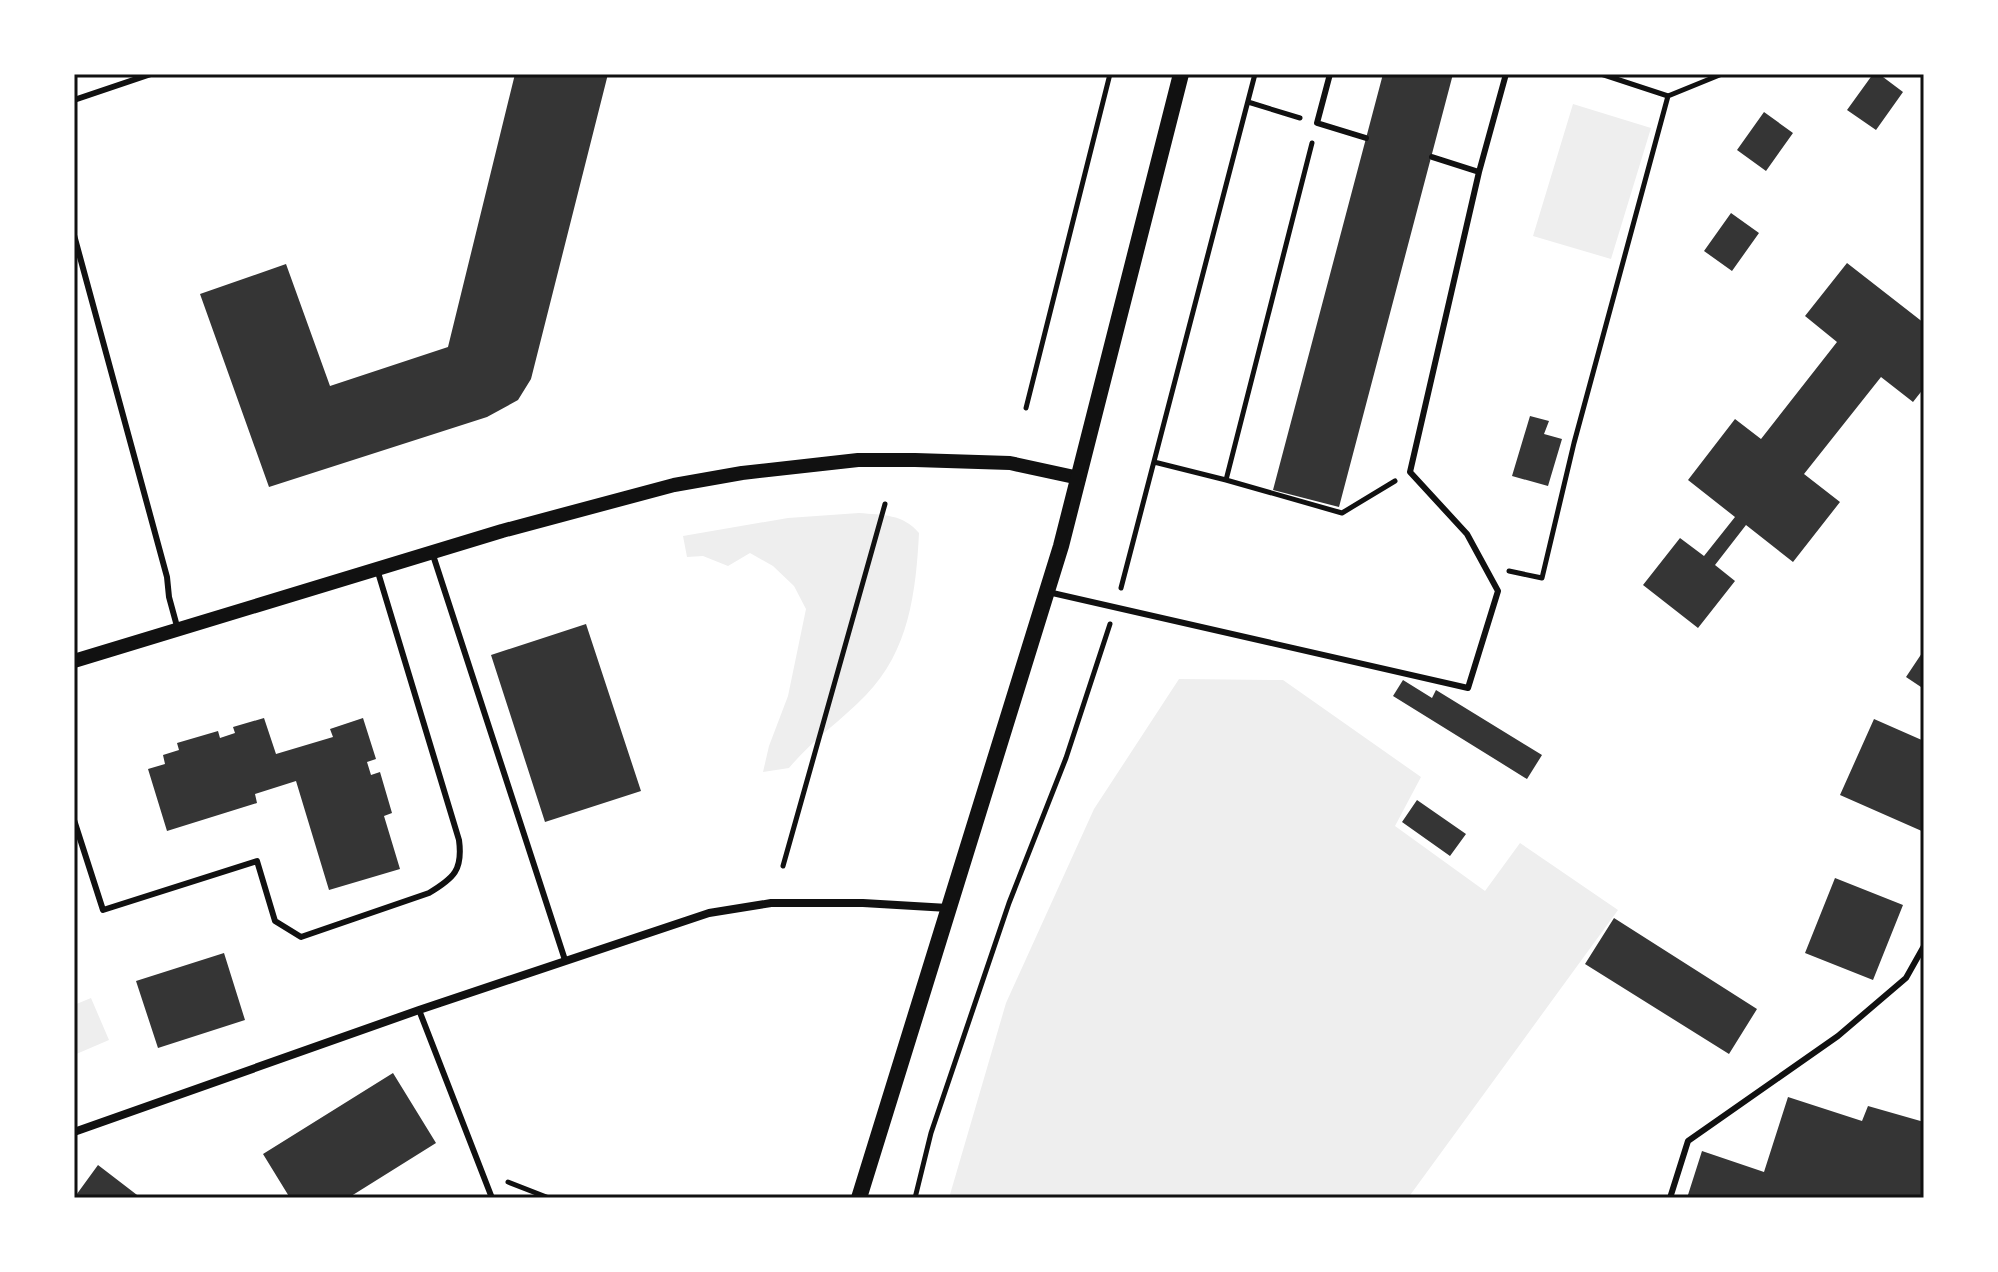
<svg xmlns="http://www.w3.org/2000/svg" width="1998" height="1272" viewBox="0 0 1998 1272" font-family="'PT Sans',sans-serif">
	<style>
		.green { fill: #eee }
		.building { fill: #353535 }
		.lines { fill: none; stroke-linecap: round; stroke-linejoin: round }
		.path { stroke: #111; stroke-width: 5 }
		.service { stroke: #111; stroke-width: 6 }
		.minor { stroke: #111; stroke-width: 8 }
		.tertiary { stroke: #111; stroke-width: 14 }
		.secondary { stroke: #111; stroke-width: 16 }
		.neatline { fill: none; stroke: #111; stroke-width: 3 }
	</style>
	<rect width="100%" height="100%" fill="#fff"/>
	<path class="green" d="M1573,104L1651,128L1611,259L1533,236Z
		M859,513C883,515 903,514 919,533C916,592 909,651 866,695C841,721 812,740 789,768L763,772L769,746L788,696L806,609L794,586L773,566L750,553L728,566L703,556L687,557L683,536L788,518Z
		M1179,679L1283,680L1421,777L1395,826L1485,891L1520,843L1618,910L1408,1198H949L1006,1003L1094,809Z
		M91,998L109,1040L74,1055V1005Z"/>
	<path class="building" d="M515,74H608L531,379L518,400L487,417L269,487L200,294L286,264L330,386L448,347Z
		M1383,74H1453L1339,507L1273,490Z
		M1873,74H1879L1903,92L1876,130L1847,110Z
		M1764,112L1793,133L1766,171L1737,150Z
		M1731,213L1759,233L1732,271L1704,251Z
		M1847,263L1924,323V388L1913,402L1881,377L1804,474L1840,502L1793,562L1746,525L1715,565L1735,581L1698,628L1643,585L1680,538L1704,556L1735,517L1688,480L1735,419L1761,439L1837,342L1805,316Z
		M1530,416L1549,421L1544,434L1562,439L1548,486L1512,476Z
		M586,624L641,791L545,822L491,655Z
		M1924,650V689L1906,677Z
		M1403,680L1432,698L1436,690L1542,755L1527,779L1393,696Z
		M264,718L276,754L333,737L330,729L363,718L376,759L367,762L371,775L380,772L392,813L384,816L400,869L329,890L296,781L255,794L257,803L167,831L148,769L165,764L163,755L179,750L177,743L218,731L220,738L235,733L233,727Z
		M1874,719L1924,741V832L1840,795Z
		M1417,800L1466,834L1450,856L1402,822Z
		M1835,878L1903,905L1873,980L1805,953Z
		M1614,918L1757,1009L1729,1054L1585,964Z
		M224,953L245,1020L158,1048L136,981Z
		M393,1073L436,1143L348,1198H290L263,1154Z
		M1788,1097L1862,1121L1868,1106L1924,1122V1198H1687L1702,1151L1764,1172Z
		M98,1165L141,1198H74Z"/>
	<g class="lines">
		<path class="path" d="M1601,74L1668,96
			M1248,102L1300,118
			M1026,408L1110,74
			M1154,462L1226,480L1312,143
			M1226,480L1342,513L1395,481
			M1509,571L1542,578L1574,443L1668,96L1722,74
			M1121,588L1255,74
			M783,866L885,504
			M508,1182L549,1198
			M915,1198L931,1133L1009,903L1066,758L1110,624"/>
		<path class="service" d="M1330,74L1317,123L1366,138
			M74,100L151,74
			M1432,157L1479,172
			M74,235L167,577L169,597L178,630
			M432,552L565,960
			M1048,592L1468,688L1498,591L1467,534L1410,472L1479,172L1506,74
			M74,820L103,910L257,861L275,921L301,937L429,893C454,878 463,870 459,840L377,569
			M419,1010L492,1198
			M1670,1198L1688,1141L1838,1036L1906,978L1924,946"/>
		<path class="minor" d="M74,1132L419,1010L709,913L771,903H863L948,908"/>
		<path class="tertiary" d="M74,661L502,531L674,485L742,473L858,460H915L1010,463L1079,478"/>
		<path class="secondary" d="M859,1198L1061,546L1181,74"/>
	</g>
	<rect width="1998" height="1272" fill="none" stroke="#ffffff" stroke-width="152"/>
	<rect x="76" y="76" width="1846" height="1120" class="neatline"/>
</svg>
